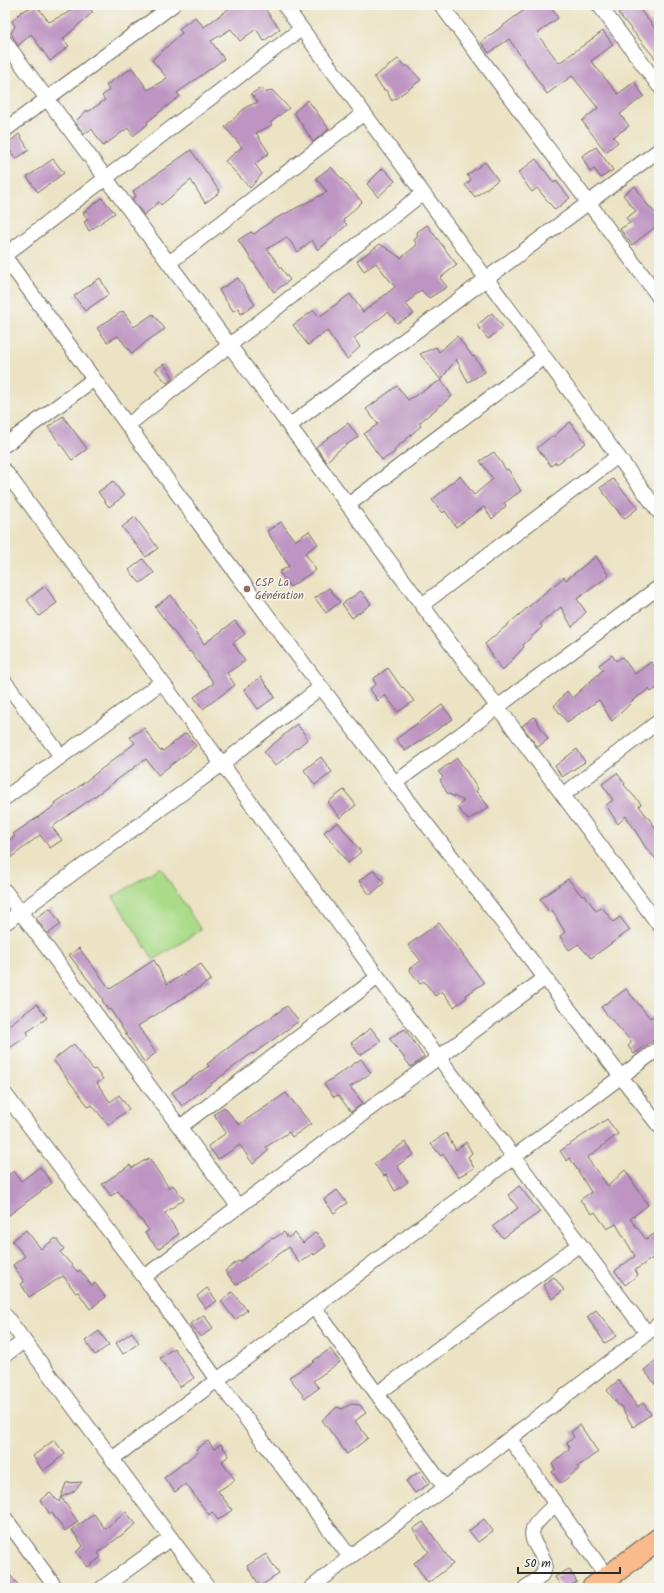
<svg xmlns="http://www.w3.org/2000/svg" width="664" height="1593" viewBox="0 0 664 1593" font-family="Kalam,sans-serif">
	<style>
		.grass { fill: #abdb89; stroke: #6b835a }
		.building { fill: #bd94c2 }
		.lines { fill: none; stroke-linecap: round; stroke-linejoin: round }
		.street-casing { stroke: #6f6b61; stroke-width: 16 }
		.primary-casing { stroke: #6f6b61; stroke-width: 24 }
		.street { stroke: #fff; stroke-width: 14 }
		.primary { stroke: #fabb8c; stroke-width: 22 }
		.education-dot { fill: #8d6e63; stroke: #f6f6f2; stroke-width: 1.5 }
		.labels { text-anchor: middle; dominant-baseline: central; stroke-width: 3; stroke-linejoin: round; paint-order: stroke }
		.education-label { font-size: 11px; fill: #785e54; stroke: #f6f6f2; text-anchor: start }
	</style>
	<rect width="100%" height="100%" fill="#f6f6f2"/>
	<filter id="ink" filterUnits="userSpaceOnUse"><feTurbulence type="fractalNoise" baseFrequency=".025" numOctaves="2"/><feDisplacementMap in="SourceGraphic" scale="8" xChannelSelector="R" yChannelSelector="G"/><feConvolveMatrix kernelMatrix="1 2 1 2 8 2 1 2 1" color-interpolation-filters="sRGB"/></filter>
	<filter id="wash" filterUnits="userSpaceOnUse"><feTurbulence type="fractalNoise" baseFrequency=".012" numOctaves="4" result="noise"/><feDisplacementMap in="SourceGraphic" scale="16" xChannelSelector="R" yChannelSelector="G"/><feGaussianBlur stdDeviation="0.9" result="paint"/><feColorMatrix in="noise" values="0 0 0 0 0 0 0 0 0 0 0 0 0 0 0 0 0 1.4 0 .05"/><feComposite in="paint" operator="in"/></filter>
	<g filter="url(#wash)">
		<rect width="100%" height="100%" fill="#ece3c4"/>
		<path class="grass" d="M160,867L201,930L154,960L113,897Z"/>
		<g id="blocks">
			<path class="building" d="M36,5L49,22L67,13L77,5H84L93,12L63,39L69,46L50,61L31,34L18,46L11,33L15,26L12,21L21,12Z
				M234,5H262L280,29L264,41L256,29L240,41L231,29L211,41L224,59L177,93L180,96L147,122L148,124L133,136L128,128L103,146L92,129L84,134L75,122L87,110L88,112L105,100L102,96L109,90L106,85L132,68L148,90L167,78L152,60L182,33L179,29L195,17L204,27Z
				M531,5H549L558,18L537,34L559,63L603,31L613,45L591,61L618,94L634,82L644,96L620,114L629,126L613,137L618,142L606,152L582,121L598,108L572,76L547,94L509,39L489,53L481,42Z
				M628,5H636L659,33V63L618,13Z
				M398,59L405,67L407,65L421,80L392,101L386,90H384L374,77Z
				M261,88L265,93L272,90L289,108L270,123L272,125L256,133L269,153L255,164L262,174L250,188L225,161L242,147L225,127L246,107L258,102L251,94Z
				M308,100L329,129L313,142L294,112Z
				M19,134L29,150L16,159L6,145Z
				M596,147L613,170L601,178L594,169L590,172L582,156Z
				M191,150L220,192L205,203L191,180L161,205L159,202L144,215L132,199L136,196L133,191Z
				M53,159L64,173L38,192L27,177Z
				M536,159L554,183L556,181L570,198L555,210L537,188L532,192L518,173Z
				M485,162L498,180L475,197L465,185L471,180L467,175Z
				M331,167L362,202L343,220L347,225L318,250L312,240L298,252L287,237L267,249L290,280L274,292L238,240L251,232L254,234L273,220L327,192L316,178Z
				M383,168L395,181L378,197L367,184Z
				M635,186L646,203L659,217V224L632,245L620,229L630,223L626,218L636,211L623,195Z
				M102,198L115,213L89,231L84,222L88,219L83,213Z
				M427,225L457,265L440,278L447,287L429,298L421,290L406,304L414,314L397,323L388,312L354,338L360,347L347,359L327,331L308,345L293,325L314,310L319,317L350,294L363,312L395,287L376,263L364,271L357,261L380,244L401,258L417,245L414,240L418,236L417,232Z
				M100,278L109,294L85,311L74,296Z
				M238,278L255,305L241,314L239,308L233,311L219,290Z
				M123,311L134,327L153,314L165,329L147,341L132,354L118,336L107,342L97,328Z
				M492,313L503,327L488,339L477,325Z
				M457,336L473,357L474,356L485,372L468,382L456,359L441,380L420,354L436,347L439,352Z
				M164,364L174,378L167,383L155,370Z
				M441,380L452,396L419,423L421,426L394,450L395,452L382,460L364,434L378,424L366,409L397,386L408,400Z
				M63,416L87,449L72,460L48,427Z
				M570,422L586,443L557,464L556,462L551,466L537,448L552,436L553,437Z
				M348,423L358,437L339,450L326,462L316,447Z
				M494,452L506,470L508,469L521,491L504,503L506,506L492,519L484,507L456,527L445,511L443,513L432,500L447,487V486L460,476L474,495L493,479L480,461Z
				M613,479L638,508L624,519L600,488Z
				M113,481L124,496L109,507L98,492Z
				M135,517L158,548L146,557L122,527Z
				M281,522L295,541L309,531L318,544L305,553L316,570L290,587L279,572L289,566L267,531Z
				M596,556L609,576L577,599L586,612L572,627L561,607L540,624L542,627L523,645L524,647L502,671L485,644L547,591L564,577L566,580Z
				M143,559L154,573L140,583L129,570Z
				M45,586L57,603L39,616L27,600Z
				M329,588L340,602L326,613L315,598Z
				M361,591L371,604L352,618L342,604Z
				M171,595L191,623L204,644L235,621L245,634L233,643L245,661L227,673L235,685L203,709L194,697L214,683L190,651L189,652L155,607Z
				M612,655L616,661L622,657L635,674L651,662L659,672V686L651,692L649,689L629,703L630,704L612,721L599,700L567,722L554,706L567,691L572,698L603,670L599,665Z
				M388,668L402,688L403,687L414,701L398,712L385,695L378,701L370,689L376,684L373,679Z
				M261,677L275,697L258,709L244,689Z
				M442,705L453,719L405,751L396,739Z
				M534,717L548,739L538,747L522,726Z
				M297,724L308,739L275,766L264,752Z
				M144,728L160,751L162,750L163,751L186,733L196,746L158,775L146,759L52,827L62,840L50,848L40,835L5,862V843L15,836L13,834L56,805L55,803L68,794V795L135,743L130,737Z
				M577,749L585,762L562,777L555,766Z
				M321,757L332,772L315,785L304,770Z
				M457,758L478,789L476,791L489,807L468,820L457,807L464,801L447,793L440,780L443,777L438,772Z
				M617,773L625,784L624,785L641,804L639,806L659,832V862L646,848L626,816L618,824L606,805L613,800L602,784Z
				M344,790L356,805L340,818L328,802Z
				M338,822L361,852L348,863L324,832Z
				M374,870L384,883L370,895L359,881Z
				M568,879L582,896L585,895L596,911L602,907L613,922L620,917L630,930L591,958L578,944L569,950L560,936L565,932L552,910L549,912L540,899Z
				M50,908L61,924L48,934L36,918Z
				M439,923L484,983L466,995L467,997L454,1007L442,991L435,996L424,981L420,984L409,969L421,961L408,945Z
				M79,948L110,989L154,960L167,984L201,964L211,980L138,1026L156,1053L144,1062L110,1009L108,1010L102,1000L103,999L69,955Z
				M626,989L650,1018L659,1013V1036L634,1054L628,1046L632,1042L611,1019H610L601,1007Z
				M37,1004L47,1018L27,1032L29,1035L5,1051V1028Z
				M287,1006L299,1021L253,1054L252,1053L182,1106L172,1092L209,1066L207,1064L241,1038Z
				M371,1028L381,1041L360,1055L351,1043Z
				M405,1029L424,1057L411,1067L389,1038Z
				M74,1044L93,1070L95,1069L103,1079L97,1083L110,1102L119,1095L129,1109L108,1125L92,1105L89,1107L53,1060Z
				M361,1059L371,1073L350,1087L363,1103L351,1112L338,1095L334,1097L324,1084Z
				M286,1093L311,1124L292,1137L289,1132L266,1147L269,1150L253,1164L240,1145L218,1159L208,1146L226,1133L214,1114L224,1107L238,1124H240Z
				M607,1119L618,1134L587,1158L608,1186L625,1170L648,1205L630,1219L646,1239L659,1231V1254L635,1270L638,1275L625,1285L615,1271L635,1256L616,1224L607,1229L595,1212L592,1214L580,1200L591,1192L570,1158L567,1161L560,1151Z
				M446,1133L456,1150L466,1142L472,1153L468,1157L474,1168L458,1177L443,1154L441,1156L431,1144Z
				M405,1142L414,1154L397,1166L408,1182L395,1191L386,1175L384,1176L374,1164Z
				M149,1158L169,1188L173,1185L184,1199L165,1213L179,1234L158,1249L145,1233L149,1230L118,1191L111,1196L102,1184L130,1165L132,1168Z
				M40,1167L52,1183L5,1218V1177L14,1171L21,1181Z
				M519,1186L540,1212L503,1238L493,1226L518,1208L508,1195Z
				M337,1190L347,1203L334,1213L324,1200Z
				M26,1230L41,1249L56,1238L64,1249L60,1252L78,1272L80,1270L92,1286L95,1283L105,1297L90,1309L78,1292L76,1293L63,1276L29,1297L21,1284L24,1282L13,1265L25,1256L12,1241Z
				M284,1232L288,1238L295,1233L303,1243L316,1232L326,1246L314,1255L313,1253L299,1263L289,1247L250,1275V1276L236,1285L225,1271L238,1261L239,1262L272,1238L273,1239Z
				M554,1277L564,1290L552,1299L543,1285Z
				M207,1288L217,1301L206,1308L197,1296Z
				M232,1292L247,1310L235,1320L221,1301Z
				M596,1310L617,1336L605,1343L587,1317Z
				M204,1315L213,1328L201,1337L190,1324Z
				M99,1331L109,1345L95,1355L85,1341Z
				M132,1332L139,1343L123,1354L116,1343Z
				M174,1348L194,1378L180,1387L160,1358Z
				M330,1349L340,1362L313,1381L319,1388L305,1398L289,1377L314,1362L313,1361Z
				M659,1358V1389L644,1370Z
				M619,1380L637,1407L643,1403L651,1414L633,1427L620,1405L619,1406L607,1390Z
				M351,1404L360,1405L366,1413L355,1421L368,1438L347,1454L322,1420L337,1407L342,1409Z
				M580,1425L598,1452L577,1467L579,1469L561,1483L552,1472L555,1469L552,1464L570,1448L567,1443L574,1437L571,1432Z
				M54,1440L65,1454L43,1471L33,1456Z
				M208,1441L214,1449L221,1444L229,1456L222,1461L235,1480L218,1491L232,1510L218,1520L212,1512L209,1515L186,1484L175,1492L164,1478L198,1452L196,1449Z
				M420,1471L429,1484L415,1493L406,1481Z
				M82,1482L73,1492L61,1497L78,1522L65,1531L52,1513L50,1514L40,1500L50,1493L59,1502L66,1483Z
				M126,1512L136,1524L98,1553L101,1557L88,1567L76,1552L83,1546L72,1530L94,1514L105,1529Z
				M484,1519L493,1531L478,1542L469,1531Z
				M423,1522L453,1564L428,1583L414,1563L429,1552L413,1529Z
				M266,1554L279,1574L260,1586L247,1566Z
				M5,1569L21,1588H5Z
				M569,1569L577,1582L566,1588H562L555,1577Z"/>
		</g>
	</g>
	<g filter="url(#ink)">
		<use href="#blocks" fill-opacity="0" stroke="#6f6b61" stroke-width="1"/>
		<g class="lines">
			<defs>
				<path id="street" d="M284,5L659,512
					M441,5L659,297
					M599,5L659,86
					M5,42L659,925
					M5,130L173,5
					M5,255L301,29
					M5,257L209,537L321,687L659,1126
					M169,263L364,113
					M128,425L423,193
					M289,426L659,150
					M5,445L94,379
					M5,471L162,682L378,977L647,1333
					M348,505L544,357
					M422,605L618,456
					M5,682L61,756
					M395,783L659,587
					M563,795L659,721
					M5,798L162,682
					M5,891L238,1206
					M5,923L222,764L321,687
					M5,1094L144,1277L217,1380L350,1557
					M180,1127L378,977
					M144,1277L545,978
					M314,1307L445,1488
					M5,1315L208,1588
					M5,1355L24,1341
					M377,1394L580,1244
					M510,1439L607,1577
					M112,1459L659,1048
					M5,1518L56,1588
					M102,1588L171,1538
					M311,1588L350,1557L445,1488L659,1324
					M525,1588C530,1584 536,1581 540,1577C556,1559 527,1547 533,1529C535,1522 550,1510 555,1504"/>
				<path id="primary" d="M593,1588L659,1539"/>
			</defs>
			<use href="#street" class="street-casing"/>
			<use href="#primary" class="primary-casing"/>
			<use href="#street" class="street"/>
			<use href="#primary" class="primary"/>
		</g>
	</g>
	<circle class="education-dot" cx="247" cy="589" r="4"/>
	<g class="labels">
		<g class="education-label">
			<text x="255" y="583">CSP La<tspan x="255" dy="13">Génération</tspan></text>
		</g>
	</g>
	<rect width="664" height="1593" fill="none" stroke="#f6f6f2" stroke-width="20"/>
	<path d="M518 1567v6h102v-6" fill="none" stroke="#2b2b2b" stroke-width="2"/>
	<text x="524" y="1567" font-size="12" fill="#2b2b2b" stroke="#f6f6f2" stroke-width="3" paint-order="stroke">50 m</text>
</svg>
